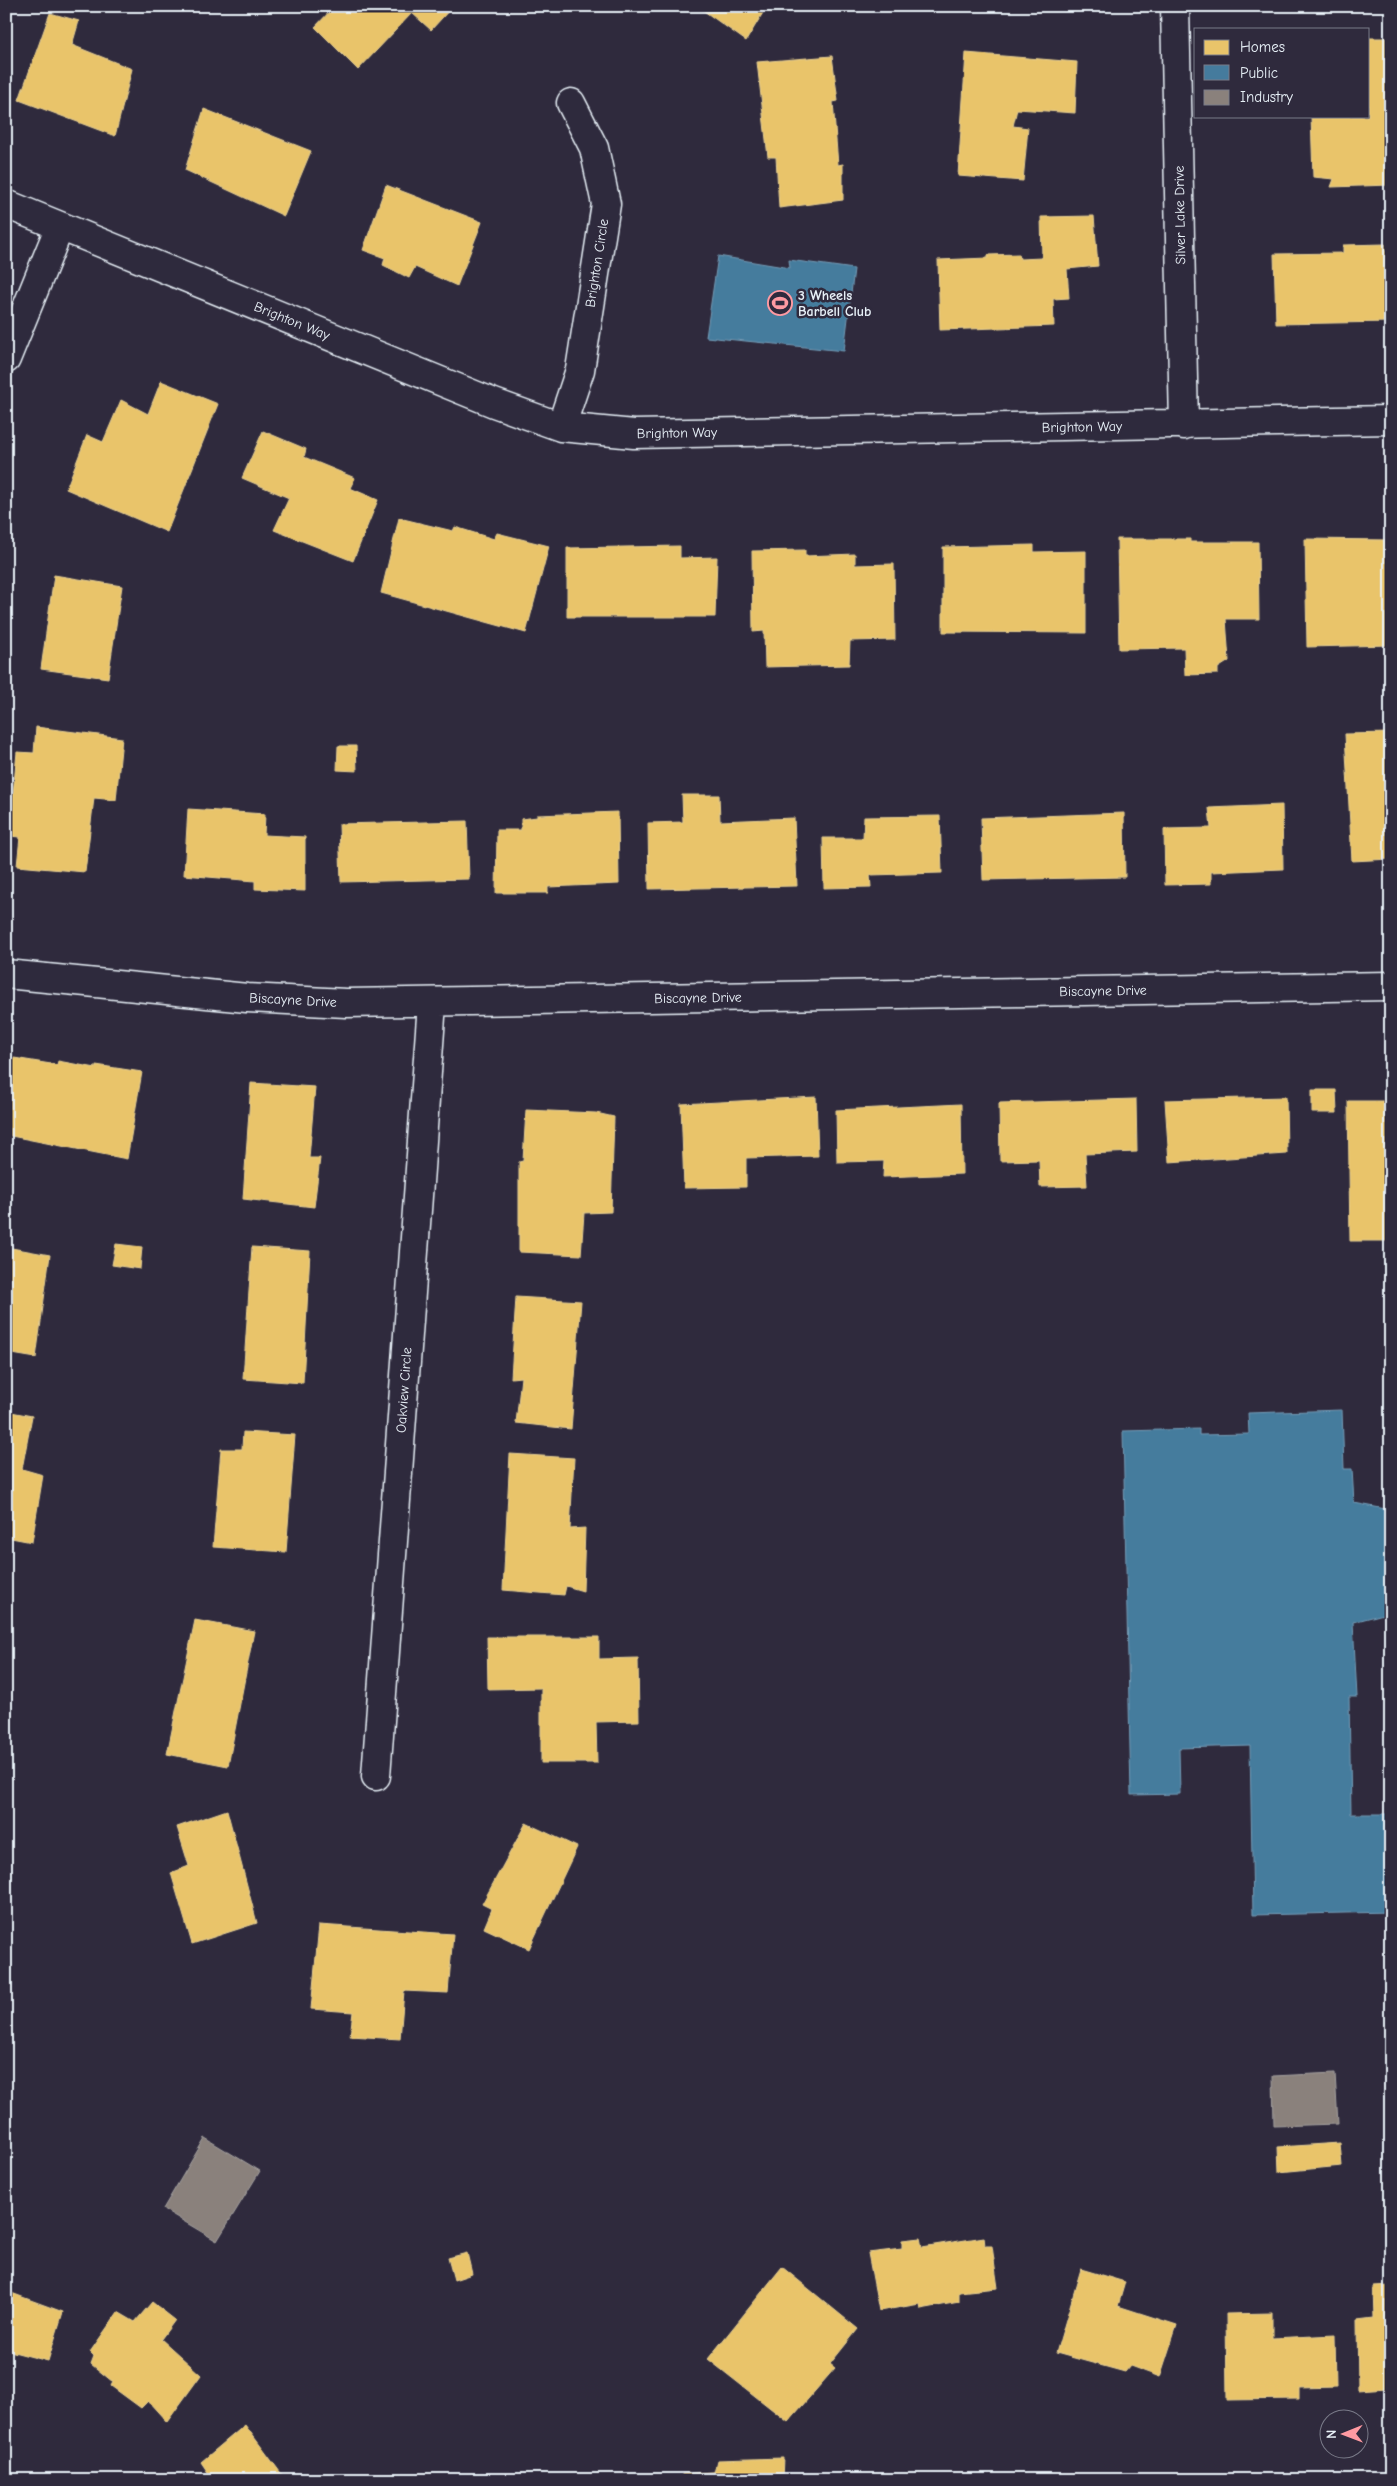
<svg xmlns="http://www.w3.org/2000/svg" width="1397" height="2486" viewBox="0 0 1397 2486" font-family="'Comic Neue',sans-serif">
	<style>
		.homes { fill: #e9c46a; stroke: #e9d295 }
		.public { fill: #457b9d; stroke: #769eb8 }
		.industry { fill: #8a817c; stroke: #a6a3a1 }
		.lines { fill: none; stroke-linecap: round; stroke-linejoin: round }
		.street-casing { stroke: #e8f1f8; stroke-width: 31 }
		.street { stroke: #2f2a3d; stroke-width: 28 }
		.labels { text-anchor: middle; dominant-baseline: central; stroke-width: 5; stroke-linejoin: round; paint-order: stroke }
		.street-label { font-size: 14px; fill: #e8f1f8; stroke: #2f2a3d }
		.poi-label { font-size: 14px; font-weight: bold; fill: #e8f1f8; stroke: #2f2a3d; text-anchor: start }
	</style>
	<rect width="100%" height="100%" fill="#2f2a3d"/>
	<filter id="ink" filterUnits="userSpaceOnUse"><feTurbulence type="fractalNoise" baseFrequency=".02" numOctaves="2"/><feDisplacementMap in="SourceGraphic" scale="10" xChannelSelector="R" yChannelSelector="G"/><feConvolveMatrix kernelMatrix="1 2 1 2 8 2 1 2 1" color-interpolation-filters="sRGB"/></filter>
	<g filter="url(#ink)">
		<path class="homes" d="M335,6H453L431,30L412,13L358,70L315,27Z
			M697,6H767L746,41Z
			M50,13L79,21L72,45L132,69L115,136L19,100Z
			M1368,38H1386L1391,185L1331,187L1334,179L1313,177L1311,116H1368Z
			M966,53L1077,62L1075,113L1017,109L1013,126L1028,128L1023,181L958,176Z
			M832,56L838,101L833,102L838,165L843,164V200L779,208L776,157H768L757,62Z
			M204,109L311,151L284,216L185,170Z
			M386,185L482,222L457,286L415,267L409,278L383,265L385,258L363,250Z
			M1094,216L1098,266L1067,269L1069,298L1053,299L1054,326L940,330L938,260L988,258V255L1019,254L1020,259L1042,258L1041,217Z
			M1385,244V251H1391V322L1276,324L1274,254L1343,253V245Z
			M161,381L218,404L167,532L66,489L87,435L103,442L121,400L148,414Z
			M263,431L306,449L304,457L355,478L350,488L378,500L353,561L274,530L289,498L242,478Z
			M399,518L453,531L455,527L494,539L497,533L549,546L526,633L381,593Z
			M1117,539H1190V542H1258L1259,619H1226L1229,661L1218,668V674L1185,675L1184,648L1119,649Z
			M1305,539L1390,540L1391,645L1307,647Z
			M1034,545V552L1086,551V633L943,632V547Z
			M680,546V558L717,557L715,617H567V548Z
			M805,550V556L855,554V565L894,564L895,640L850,641L849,665L765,667L764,631L753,632L752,551Z
			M54,575L122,586L108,678L41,669Z
			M36,727L122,738L116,800L94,798L85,872L17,866L20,837L9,836L17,752L34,753Z
			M1391,733V859L1352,861L1345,734Z
			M338,746H356L357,771L337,770Z
			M682,795H719L720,821L794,818L797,886L649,889L648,823L683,822Z
			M1282,805L1283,869L1211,872V884L1165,885L1164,829L1211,828L1209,808Z
			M188,809L265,814L264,835L305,837V891L255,889V881L184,875Z
			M618,812L619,884L548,887V893H496L497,830H521V819L537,817V815Z
			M1124,813L1125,877L983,880L981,818Z
			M940,816L942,873L870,875L871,887L824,888L823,838H863L864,817Z
			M467,821L469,879L341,882L339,824Z
			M8,1057L57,1065L58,1061L96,1068V1065L142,1072L127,1159L6,1135Z
			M251,1083L315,1087L309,1158H320L314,1207L243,1199Z
			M1312,1090H1336L1337,1113H1312Z
			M816,1097L818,1156L746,1158V1187L684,1188L681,1104Z
			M1286,1097L1287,1154L1169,1162L1165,1100Z
			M1136,1099L1137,1152L1085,1154L1087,1186L1040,1187L1039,1160L1000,1161L999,1103Z
			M1348,1101H1391V1241H1350Z
			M961,1104L962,1174L883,1177L884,1161L837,1162L836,1110Z
			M526,1110L596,1113L614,1117L611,1212L584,1213L581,1255L519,1252V1162L523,1161Z
			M116,1244L142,1247L140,1269L112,1265Z
			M6,1247L50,1255L36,1358L6,1353Z
			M252,1247L310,1251L303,1383L243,1379Z
			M516,1297L581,1301L571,1429L516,1423L521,1377L511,1378Z
			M6,1411L32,1416L22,1469L43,1475L32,1542L6,1537Z
			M243,1432L295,1435L286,1552L213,1547L221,1449H242Z
			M510,1454L574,1458L570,1529L585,1528L583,1591L566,1586L564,1595L503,1590Z
			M195,1620L254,1631L228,1766L167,1754Z
			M487,1637H599V1659L638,1658L639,1721L596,1722L597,1763H541V1688L488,1689Z
			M227,1810L257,1923L192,1944L171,1873L189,1866L177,1827Z
			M526,1823L577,1847L529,1949L484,1928L492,1909L482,1904Z
			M319,1925L453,1934L448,1993L404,1991L400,2039L350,2036L353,2012L311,2009Z
			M1340,2143L1342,2166L1279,2172L1278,2147Z
			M984,2237L985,2246H992L998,2288L959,2292V2302L921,2309L920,2304L879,2311L868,2253L902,2249V2240L920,2238L922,2247Z
			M467,2253L472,2274L454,2280L448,2258Z
			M782,2267L858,2329L830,2364L835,2368L788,2422L708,2359Z
			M1081,2269L1125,2282L1118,2306L1177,2325L1160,2377L1130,2366L1125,2372L1056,2353Z
			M1391,2286V2392L1388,2393L1387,2388L1358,2390L1357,2320L1374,2318L1373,2287Z
			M6,2291L63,2312L48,2361L6,2350Z
			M152,2302L175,2320L161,2339L201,2375L167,2422L148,2401L141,2408L111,2386L113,2382L91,2364L94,2356L90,2352L118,2312L135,2322Z
			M1272,2313V2338L1335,2335L1336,2387L1299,2388V2399L1227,2400L1226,2314Z
			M245,2425L286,2480H213L201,2462Z
			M783,2458L782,2480H682V2474L714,2472L717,2460Z"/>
		<path class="public" d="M718,256L790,268L789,260L854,269L844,351L706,337Z
			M1342,1410L1344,1469H1352L1354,1503L1391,1510V1612L1353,1622L1357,1697H1349L1351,1814H1391V1912L1253,1915L1250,1746L1179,1748L1180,1794L1131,1795L1123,1431L1199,1429V1435L1249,1434L1248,1413Z"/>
		<path class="industry" d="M1335,2073L1338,2124L1274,2126L1273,2076Z
			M205,2138L260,2171L217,2241L163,2209Z"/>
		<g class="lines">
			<defs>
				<path id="street" d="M1175,6L1184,425
					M6,204L494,403L561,427L634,434L1391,420
					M6,359L60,226
					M561,427L580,370L606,204L594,148L571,103
					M6,974L247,998L346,1003L1391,986
					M376,1776L432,1003"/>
			</defs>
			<use href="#street" class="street-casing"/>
			<use href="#street" class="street"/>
		</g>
	</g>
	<defs>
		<symbol id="stadium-ring" viewBox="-11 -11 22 22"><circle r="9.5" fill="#2f2a3d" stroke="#ff9aa2" stroke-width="1.5"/><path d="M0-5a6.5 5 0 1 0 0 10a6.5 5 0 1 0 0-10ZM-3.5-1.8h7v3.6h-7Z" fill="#ff9aa2"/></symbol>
	</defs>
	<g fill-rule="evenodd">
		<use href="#stadium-ring" x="766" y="289" width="28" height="28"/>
	</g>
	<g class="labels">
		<g class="street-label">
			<text transform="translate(1180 215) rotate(-91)">Silver Lake Drive</text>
			<text transform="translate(597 263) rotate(-81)">Brighton Circle</text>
			<text transform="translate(292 321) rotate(22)">Brighton Way</text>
			<text transform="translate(1082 427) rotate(-1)">Brighton Way</text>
			<text transform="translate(677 433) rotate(-1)">Brighton Way</text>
			<text transform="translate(1103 991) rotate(-1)">Biscayne Drive</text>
			<text transform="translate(698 998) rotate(-1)">Biscayne Drive</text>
			<text transform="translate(293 1000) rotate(3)">Biscayne Drive</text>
			<text transform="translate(404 1390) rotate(-86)">Oakview Circle</text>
		</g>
		<g class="poi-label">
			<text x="798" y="295">3 Wheels<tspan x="798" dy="16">Barbell Club</tspan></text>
		</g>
	</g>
	<rect width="1397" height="2486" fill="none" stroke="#2f2a3d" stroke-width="25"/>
	<rect x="12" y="12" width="1372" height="2461" fill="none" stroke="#e8f1f8" stroke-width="2" filter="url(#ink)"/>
	<rect x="1194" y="28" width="175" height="90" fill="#2f2a3d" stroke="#797a88"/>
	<rect x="1204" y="40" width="25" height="15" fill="#e9c46a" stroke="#797a88"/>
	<text x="1240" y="52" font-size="15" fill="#e8f1f8">Homes</text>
	<rect x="1204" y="65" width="25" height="15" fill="#457b9d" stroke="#797a88"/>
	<text x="1240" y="78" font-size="15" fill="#e8f1f8">Public</text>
	<rect x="1204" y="90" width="25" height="15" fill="#8a817c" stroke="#797a88"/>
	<text x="1240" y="102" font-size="15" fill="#e8f1f8">Industry</text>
	<g transform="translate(1344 2434) rotate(269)"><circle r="24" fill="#2f2a3d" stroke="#797a88"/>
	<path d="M0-4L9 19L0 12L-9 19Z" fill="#ff9aa2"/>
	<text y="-8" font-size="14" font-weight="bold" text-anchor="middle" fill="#e8f1f8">N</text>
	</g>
</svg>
